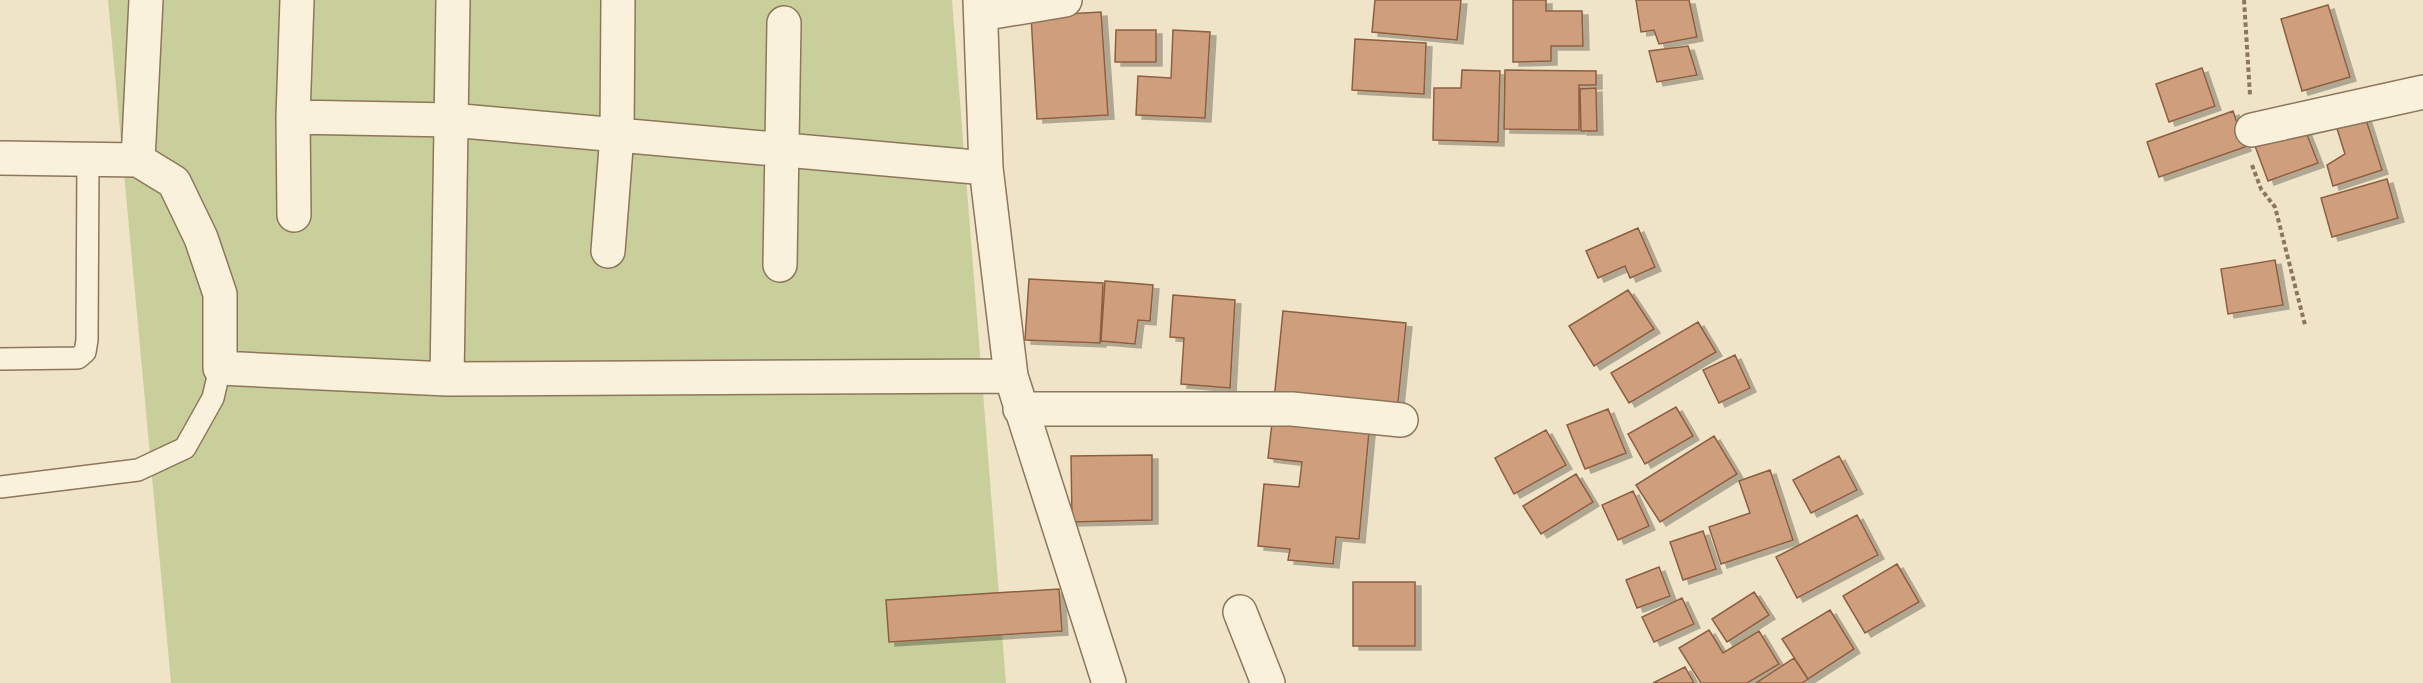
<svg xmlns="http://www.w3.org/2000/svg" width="2423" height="683" viewBox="0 0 2423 683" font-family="Bitter,serif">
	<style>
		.green { fill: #c9cf9b }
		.building { fill: #cf9f7d; stroke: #8d5f41; stroke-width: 1.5; filter: url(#shadow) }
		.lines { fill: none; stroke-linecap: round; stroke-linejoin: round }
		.lane-casing { stroke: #8d765c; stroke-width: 24 }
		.street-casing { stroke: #8d765c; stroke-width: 36 }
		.path { stroke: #8d765c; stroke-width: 4; stroke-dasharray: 4.5 3; stroke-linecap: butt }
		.lane { stroke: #faf1dc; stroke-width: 21 }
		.street { stroke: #faf1dc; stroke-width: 33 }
	</style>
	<defs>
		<filter id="shadow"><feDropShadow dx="6" dy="4" stdDeviation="0" flood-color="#0004"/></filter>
	</defs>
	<rect width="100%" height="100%" fill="#f0e4c8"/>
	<path class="green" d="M108,0H952L1006,683H171Z"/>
	<path class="building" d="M1375,0H1461L1457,40L1372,32Z
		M1513,0H1546V11H1582L1583,46H1551V61L1513,62Z
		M1636,0H1689L1697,37L1659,44L1654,30L1641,32Z
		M2328,5L2350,77L2302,91L2281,19Z
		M1101,12L1108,115L1037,119L1031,16Z
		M1116,30H1156V62H1115Z
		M1173,30L1210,32L1205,118L1136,115L1138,76L1171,78Z
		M1355,39L1426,43L1424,94L1352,90Z
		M1688,46L1697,75L1657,82L1649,51Z
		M2202,68L2215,106L2169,122L2156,84Z
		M1462,70L1500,71L1498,142L1433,140L1434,88H1461Z
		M1505,70L1596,71V85H1579V130L1504,129Z
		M1596,88L1597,131H1581L1580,89Z
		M2363,110L2382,170L2333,186L2327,165L2345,154L2334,119Z
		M2233,111L2245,147L2159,177L2147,142Z
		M2304,127L2318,163L2268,181L2255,146Z
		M2387,179L2398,218L2332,237L2321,198Z
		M1638,228L1655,267L1630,278L1625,266L1598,278L1586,251Z
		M2275,260L2283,305L2228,314L2221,269Z
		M1029,279L1103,283L1100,343L1025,340Z
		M1105,281L1153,285L1150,321L1138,320L1135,344L1101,341Z
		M1628,290L1654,329L1594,366L1569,326Z
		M1173,295L1235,300L1230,388L1181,384L1184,338L1170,337Z
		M1283,311L1406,323L1397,412L1274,400Z
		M1698,322L1716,352L1629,403L1611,373Z
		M1735,355L1750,388L1719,403L1703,370Z
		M1676,407L1693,436L1645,464L1628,434Z
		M1608,409L1626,453L1585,469L1567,425Z
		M1272,423L1369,432L1359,539L1336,537L1333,564L1288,560L1290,549L1258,546L1264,484L1299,487L1302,462L1268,458Z
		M1546,430L1566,465L1514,494L1495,458Z
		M1714,436L1737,474L1660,522L1636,485Z
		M1152,455V520L1072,522L1071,456Z
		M1839,456L1857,490L1811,513L1793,480Z
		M1770,470L1793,540L1721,564L1709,527L1750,513L1739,481Z
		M1576,474L1593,502L1541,534L1523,506Z
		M1633,491L1649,526L1618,540L1602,505Z
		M1857,515L1878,555L1797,598L1776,557Z
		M1703,531L1716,569L1683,580L1670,542Z
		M1897,564L1919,602L1865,633L1843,596Z
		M1659,567L1670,596L1637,608L1626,580Z
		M1353,582H1415V646H1353Z
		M1059,589L1062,631L889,642L886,600Z
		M1754,592L1769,615L1727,642L1712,619Z
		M1682,598L1694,624L1654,642L1642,617Z
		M1830,610L1854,649L1808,679L1782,639Z
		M1709,630L1723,653L1759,631L1779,664L1747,683H1701L1679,648Z
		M1794,658L1808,679L1802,683H1756Z
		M1685,667L1694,683H1653Z"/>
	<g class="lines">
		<defs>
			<path id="lane" d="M0,359L78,358L85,352L87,340L88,159
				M0,487L138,470L185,448L213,398L220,368"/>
			<path id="street" d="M980,0L986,168L1011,376L1109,683
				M981,14L1065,0
				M293,117L297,0
				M2252,130L2423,92
				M0,158L138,160L174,182L201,238L220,294V368L447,379L1011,376
				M138,160L146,0
				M294,215L293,117L451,120L986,168
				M608,251L617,135L618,0
				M780,265L784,23
				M447,379L453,0
				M1020,409H1292L1401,420
				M1240,612L1268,683"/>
		</defs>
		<use href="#lane" class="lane-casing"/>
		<use href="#street" class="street-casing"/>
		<path class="path" d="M2244,0L2250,95
			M2252,165L2261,189L2275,207L2305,325"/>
		<use href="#lane" class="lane"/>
		<use href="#street" class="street"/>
	</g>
</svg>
